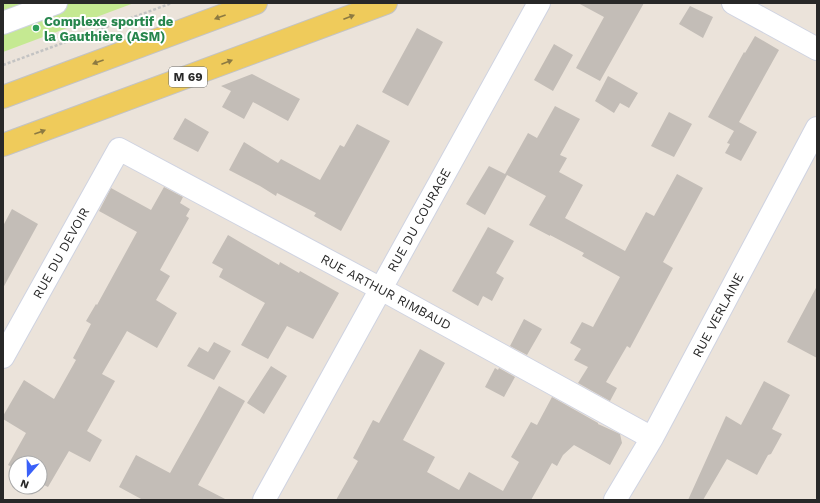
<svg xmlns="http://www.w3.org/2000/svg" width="820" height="503" viewBox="0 0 820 503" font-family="'Work Sans',sans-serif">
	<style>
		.pitch { fill: #c5e992 }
		.building { fill: #c3bdb7 }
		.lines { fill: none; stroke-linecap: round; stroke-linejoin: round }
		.minor-casing { stroke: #cfd3e1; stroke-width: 24 }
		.major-casing { stroke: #c3c3c3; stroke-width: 24 }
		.path { stroke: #c3c3c3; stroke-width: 2.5; stroke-dasharray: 3 2; stroke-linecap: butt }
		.minor { stroke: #fff; stroke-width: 22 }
		.major { stroke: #efcb5b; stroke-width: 22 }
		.oneway { fill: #8c7a42 }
		.leisure-dot { fill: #2e9e5b; stroke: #fff; stroke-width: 1.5 }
		.labels { text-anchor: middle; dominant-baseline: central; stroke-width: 4; stroke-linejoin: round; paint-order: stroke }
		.shield { fill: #fff; stroke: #686868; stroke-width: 1 }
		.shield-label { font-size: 12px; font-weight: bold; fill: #282828 }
		.leisure-label { font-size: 13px; font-weight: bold; fill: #27864d; stroke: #fff; text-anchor: start }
		.street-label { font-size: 13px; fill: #282828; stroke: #fff }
	</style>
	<rect width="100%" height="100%" fill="#ebe3da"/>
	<path class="pitch" d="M3,3H134L3,52Z"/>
	<path class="building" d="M578,3H644L600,81L576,68L604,17Z
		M690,6L713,17L703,38L679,24Z
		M417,28L443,42L408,106L382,92Z
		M755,36L779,50L739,122L757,132L741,161L725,153L730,144L727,143L734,131L708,117L744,52L745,53Z
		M554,44L573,55L553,91L534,80Z
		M252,74L300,99L288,121L253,102L244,119L222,107L231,91L221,86Z
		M608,76L638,93L629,108L620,103L614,113L595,101Z
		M555,106L580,119L560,155L567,158L559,172L583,185L565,218L625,251L646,212L654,216L677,174L703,188L663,262L673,268L630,348L627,346L606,382L617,388L610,401L578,383L588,367L574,360L581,349L570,343L582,322L593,327L620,277L582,256L584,253L550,235V236L529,225L546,196L507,175L485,215L466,204L489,166L505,174L528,133L537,138Z
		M669,112L692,124L674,157L651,146Z
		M185,118L209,132L198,152L173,139Z
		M357,124L390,141L341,231L314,216L316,213L277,193L276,196L260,186L229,170L244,142L278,163L281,159L320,180L340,145L344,147Z
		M164,187L183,197L180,203L190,209L186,216L189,218L160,270L170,276L156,300L177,313L157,348L127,331L102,374L115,381L87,431L102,440L90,462L69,451L48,487L40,483V463H16V469L8,465L26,433L3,419V416L24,380L54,399L76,360L73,358L91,324L86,321L96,304L97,305L137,232L99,211L111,188L151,210Z
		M12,209L38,224L3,288V226Z
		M488,227L514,241L496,273L504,278L492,301L483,296L478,306L452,291Z
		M228,235L279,265L280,262L299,273L300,271L339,293L313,339L287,326L268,359L241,345L265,303L219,277L223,269L212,263Z
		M817,286V358L787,342Z
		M524,319L542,329L527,355L510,346Z
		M214,342L231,351L214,380L187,366L199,347L208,352Z
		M420,349L445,363L403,440L435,457L427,472L459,490L469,472L503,491L519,462L511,457L531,422L537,425L552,397L598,423V424L620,434L622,443L610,465L574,445L563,455L557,466L552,463L531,500H336L358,461L353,458L373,420L379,423Z
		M271,366L287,376L264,414L247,403Z
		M495,368L498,370L499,368L515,377L504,397L485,387Z
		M764,381L790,395L772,429L782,434L771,454L768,455L757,475L727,459L703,500H688L726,416L741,425Z
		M219,386L245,401L198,485L227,500H143L119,487L136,455L170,473Z"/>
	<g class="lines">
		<defs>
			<path id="minor" d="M733,3L817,49
				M3,23L56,3
				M3,357L119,149L381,289L652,438
				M264,500L539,3
				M615,500L652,438L817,128"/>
			<path id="major" d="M3,97L256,3
				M3,145L386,3"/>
		</defs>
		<use href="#minor" class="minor-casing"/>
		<use href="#major" class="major-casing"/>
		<path class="path" d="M3,65L172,3"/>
		<use href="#minor" class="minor"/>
		<use href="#major" class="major"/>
	</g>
	<defs><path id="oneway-solid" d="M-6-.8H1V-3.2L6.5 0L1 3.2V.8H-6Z"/></defs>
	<g class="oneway">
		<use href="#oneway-solid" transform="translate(220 17) rotate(160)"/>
		<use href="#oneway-solid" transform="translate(349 17) rotate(-21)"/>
		<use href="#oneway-solid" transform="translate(98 62) rotate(160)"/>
		<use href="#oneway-solid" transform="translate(227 62) rotate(-21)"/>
		<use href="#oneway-solid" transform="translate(40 132) rotate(-20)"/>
	</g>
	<circle class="leisure-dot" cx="36" cy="28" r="4"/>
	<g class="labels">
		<rect class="shield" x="169" y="67" width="38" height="20" rx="3"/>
		<g class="shield-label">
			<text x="188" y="77">M 69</text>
		</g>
		<g class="leisure-label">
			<text x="44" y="21">Complexe sportif de<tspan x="44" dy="15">la Gauthière (ASM)</tspan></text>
		</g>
		<g class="street-label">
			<text transform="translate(419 220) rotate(-61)">RUE DU COURAGE</text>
			<text transform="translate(61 253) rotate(-61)">RUE DU DEVOIR</text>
			<text transform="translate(386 292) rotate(28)">RUE ARTHUR RIMBAUD</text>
			<text transform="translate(718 315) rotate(-62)">RUE VERLAINE</text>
		</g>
	</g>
	<rect width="820" height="503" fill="none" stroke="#282828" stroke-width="8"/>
	<g transform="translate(28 475) rotate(200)"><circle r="19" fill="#ffffff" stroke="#a9a9a9"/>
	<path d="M0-3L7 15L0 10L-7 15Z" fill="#3a60f8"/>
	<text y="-6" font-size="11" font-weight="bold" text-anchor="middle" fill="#282828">N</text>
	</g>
</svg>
